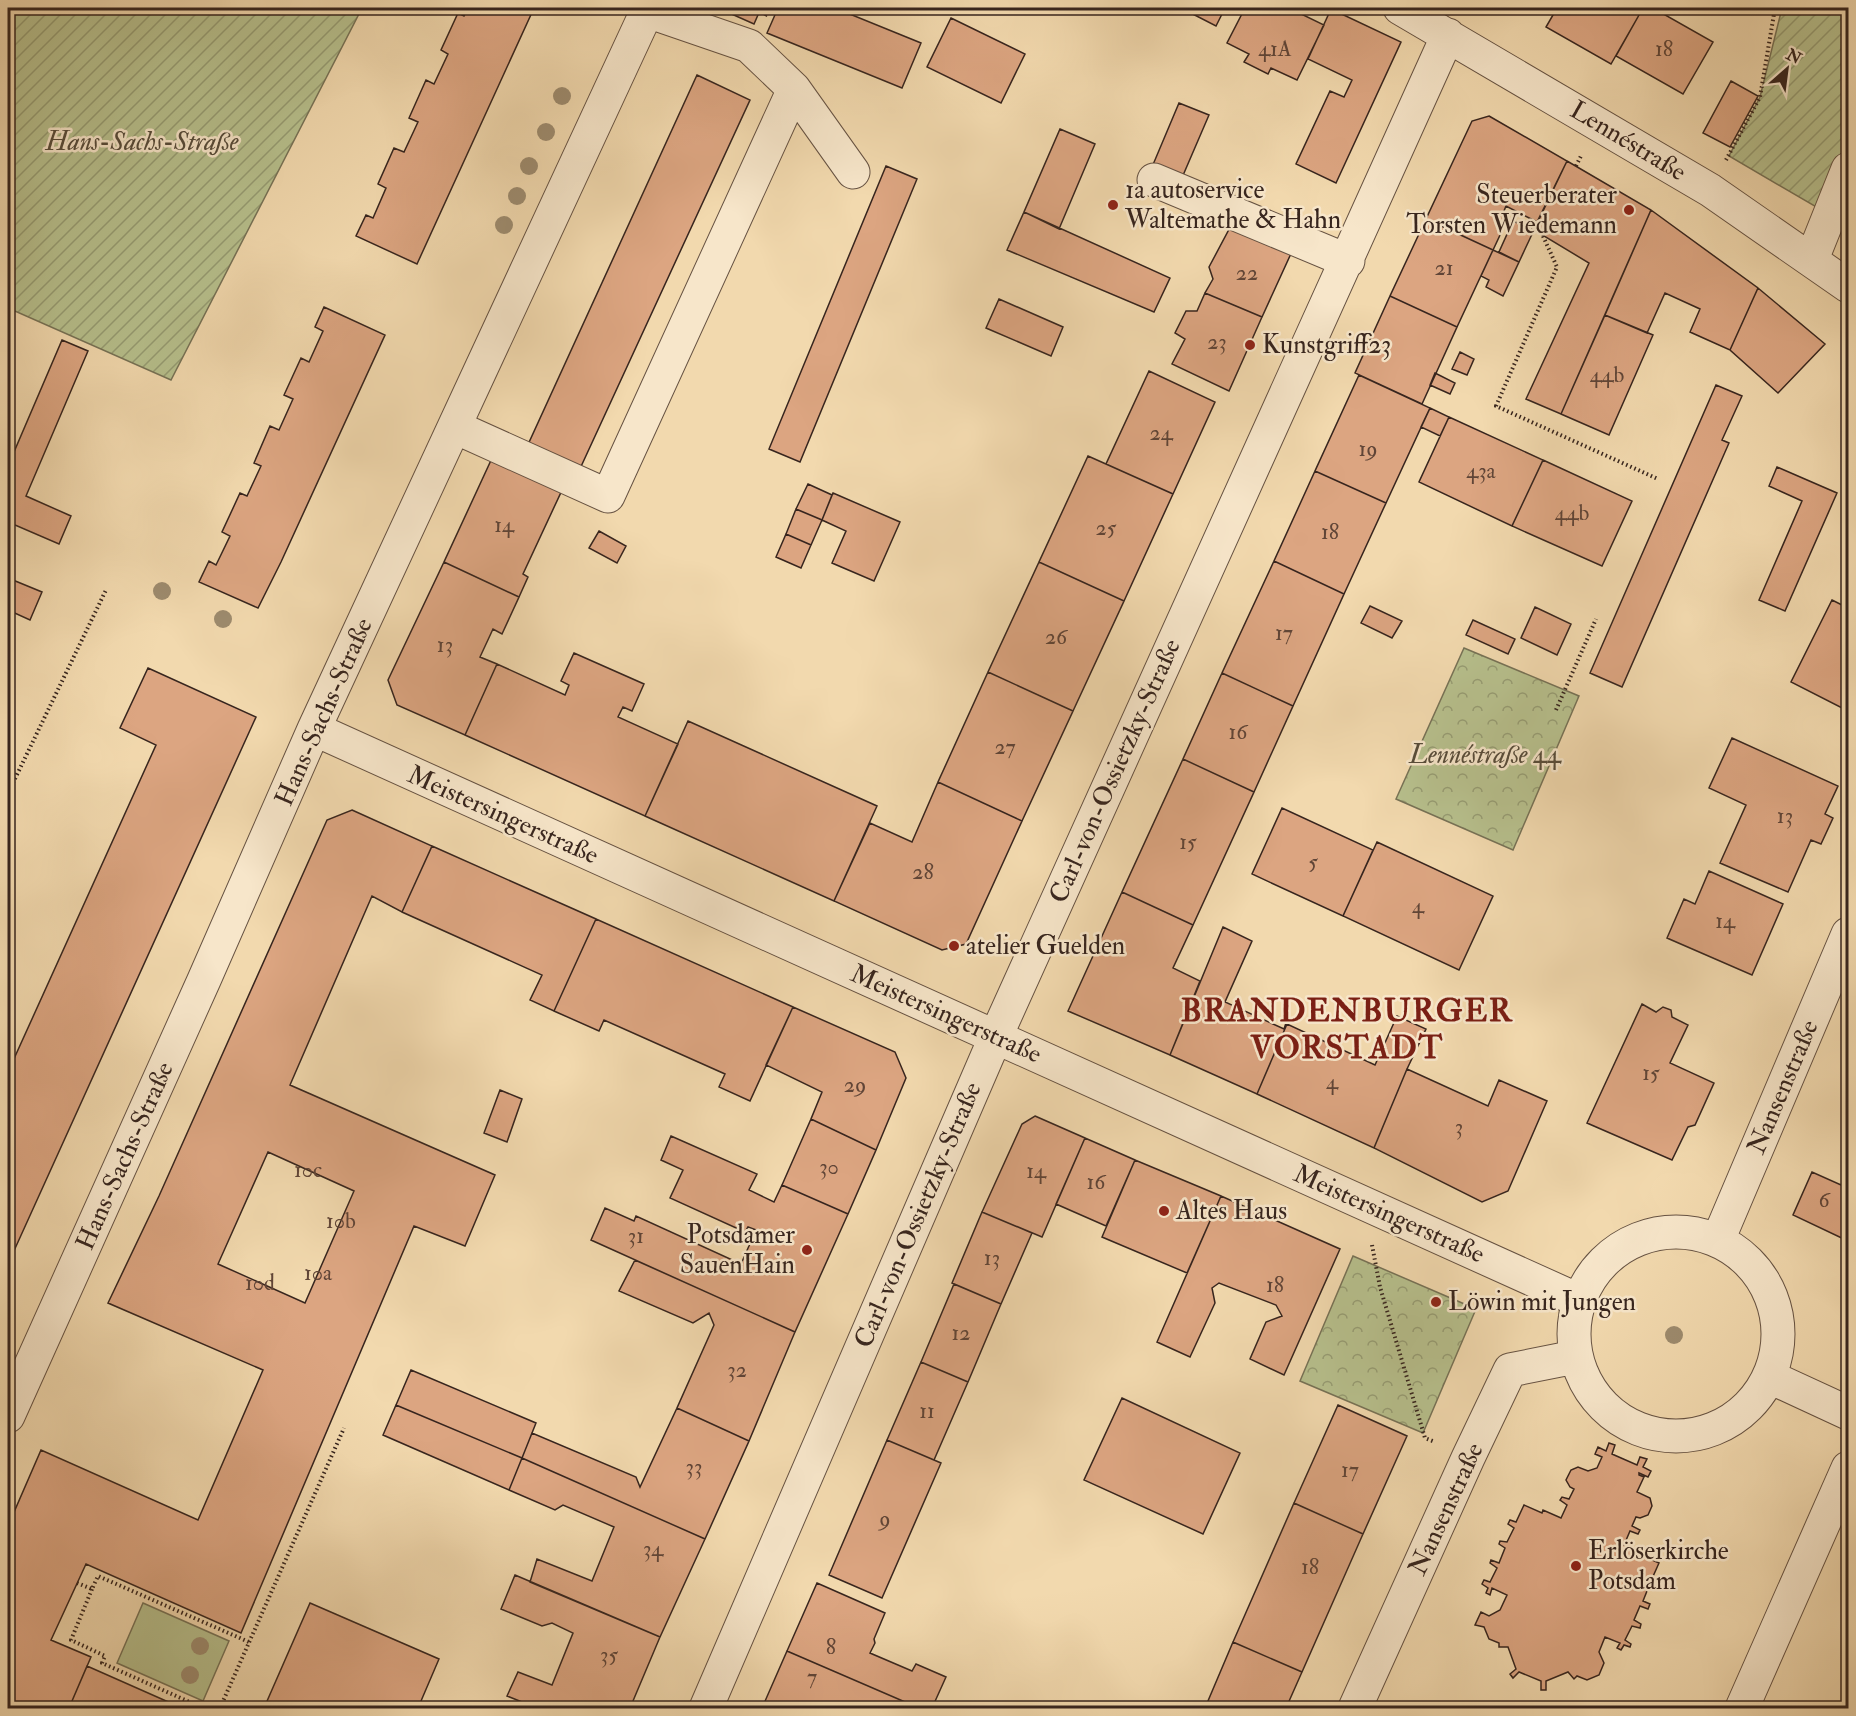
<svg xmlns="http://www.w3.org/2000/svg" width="1856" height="1716" viewBox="0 0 1856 1716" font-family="'IM FELL Double Pica',serif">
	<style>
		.grass { fill: #b7c08d; stroke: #777256; stroke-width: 1.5 }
		.forest { fill: url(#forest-crowns); stroke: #777256; stroke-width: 1.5 }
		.garden { fill: url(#garden-furrows); stroke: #777256; stroke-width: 1.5 }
		.building { fill: #dca581; stroke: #37251e; stroke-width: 1.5; fill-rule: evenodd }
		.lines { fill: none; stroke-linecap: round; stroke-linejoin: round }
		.minor-casing { stroke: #665242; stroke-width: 35 }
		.path { stroke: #37251e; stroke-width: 4; stroke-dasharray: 1.5 3; stroke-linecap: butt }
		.minor { stroke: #f7e6ca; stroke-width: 33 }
		.tree { fill: #9d8b6e }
		.poi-dot { fill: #8f2418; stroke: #f7e6ca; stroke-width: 2 }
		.labels { text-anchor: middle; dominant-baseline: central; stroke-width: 5; stroke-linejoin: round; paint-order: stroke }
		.number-label { font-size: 22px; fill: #604537 }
		.street-label { font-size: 26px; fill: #37251e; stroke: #f7e6ca }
		.park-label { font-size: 26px; font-style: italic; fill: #574c3a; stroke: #f7e6ca }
		.poi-label { font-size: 26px; fill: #37251e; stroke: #f7e6ca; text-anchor: start }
		.district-label { font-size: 32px; font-weight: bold; letter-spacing: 1.5px; fill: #7a1f14; stroke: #f7e6ca }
	</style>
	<defs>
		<pattern id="forest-crowns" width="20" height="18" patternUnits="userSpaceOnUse" patternTransform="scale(1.5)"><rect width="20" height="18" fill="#b7c08d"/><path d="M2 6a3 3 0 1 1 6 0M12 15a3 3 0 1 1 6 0" fill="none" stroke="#969c73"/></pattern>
		<pattern id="garden-furrows" width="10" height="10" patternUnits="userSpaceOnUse" patternTransform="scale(1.5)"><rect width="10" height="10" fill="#b7c08d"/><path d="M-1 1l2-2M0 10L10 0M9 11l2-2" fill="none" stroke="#969c73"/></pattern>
	</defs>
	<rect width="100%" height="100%" fill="#f2d9ae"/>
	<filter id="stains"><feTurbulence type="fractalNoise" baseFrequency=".00333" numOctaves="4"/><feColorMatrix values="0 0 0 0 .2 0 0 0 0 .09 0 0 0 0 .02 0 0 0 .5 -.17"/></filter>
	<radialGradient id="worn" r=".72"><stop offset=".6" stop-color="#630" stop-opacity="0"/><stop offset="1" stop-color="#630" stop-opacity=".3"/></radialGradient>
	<path class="grass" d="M143,1603L229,1641L203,1701L117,1663Z"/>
	<path class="forest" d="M1464,648L1579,696L1513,850L1396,799Z
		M1353,1256L1476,1309L1423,1433L1300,1381Z"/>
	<path class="garden" d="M8,8H362L171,380L8,308Z
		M1782,8H1848V169L1830,215L1729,156L1760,97Z"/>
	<path class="building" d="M468,8H534L417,264L356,236L366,215L373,218L386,188L378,184L394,148L404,152L418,122L409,118L426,80L434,84L448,54L441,50L458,13L464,16Z
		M718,8H761L754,24Z
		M778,8H835L921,43L902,88L767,33Z
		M1181,8H1225L1216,26Z
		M1245,8H1289L1324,25L1297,80L1271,68L1268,74L1244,62L1249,54L1227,43Z
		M1557,8H1643L1611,64L1546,27Z
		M1643,8H1653L1713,42L1683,94L1616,56Z
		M1331,9L1401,42L1336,183L1296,164L1330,91L1344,97L1352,80L1308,59Z
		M951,18L1025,54L1001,103L927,67Z
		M697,75L750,100L578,473L526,449Z
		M1731,81L1758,96L1730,147L1703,133Z
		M1179,103L1209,115L1181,180L1152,167Z
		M1489,116L1567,161L1537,222L1506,206L1504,211L1508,218L1493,250L1426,219L1472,121Z
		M1060,129L1095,144L1059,229L1024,212Z
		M1567,161L1651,210L1561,414L1526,399L1589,263L1534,230Z
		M886,166L917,179L800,462L769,449Z
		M1651,210L1758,288L1730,350L1690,332L1700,309L1665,293L1647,333L1605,315Z
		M1024,212L1170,278L1154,312L1007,250Z
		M1426,219L1493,250L1457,327L1390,296Z
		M1234,220L1294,247L1262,317L1205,293L1213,279L1209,267Z
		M1513,221L1534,230L1519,262L1499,252Z
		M1493,250L1519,262L1503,296L1486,287L1489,280L1481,276Z
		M1758,288L1825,344L1778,393L1730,350Z
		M1205,293L1262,317L1229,391L1172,364L1185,339L1175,333L1186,311H1197Z
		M1390,296L1457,327L1422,404L1355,373Z
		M999,299L1063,327L1051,356L986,328Z
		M324,307L385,335L281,562L258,608L199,582L209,561L216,565L230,536L222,532L240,493L247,496L261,466L254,463L270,426L279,430L293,399L284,395L301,358L309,362L323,331L315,327Z
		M1605,315L1653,335L1609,435L1561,414Z
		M62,340L88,351L26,496L71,516L59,544L8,522V466Z
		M1460,352L1474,359L1467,375L1452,369Z
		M1149,371L1215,402L1173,494L1106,464Z
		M1435,373L1455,383L1450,394L1430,385Z
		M1359,375L1430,408L1386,503L1315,471Z
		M1716,385L1742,396L1722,440L1729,443L1622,687L1590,673Z
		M1430,408L1449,417L1440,436L1421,427Z
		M1449,417L1543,460L1512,526L1419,482Z
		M493,456L563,488L523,574L528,577L519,597L444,562Z
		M1088,456L1173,494L1124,601L1039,562Z
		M1543,460L1632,501L1602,566L1512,526Z
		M1777,467L1837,493L1785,611L1759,600L1802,501L1769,486Z
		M1315,471L1386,503L1344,594L1274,561Z
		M808,484L832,495L822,520L796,509Z
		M833,493L900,522L874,581L832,563L846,531L822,520Z
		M796,509L822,520L811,545L786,534Z
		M599,531L626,546L617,563L589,548Z
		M786,534L811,545L801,568L776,557Z
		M1274,561L1344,594L1293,706L1222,673Z
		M444,562L519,597L502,634L493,629L480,657L497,664L465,735L397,705L388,680Z
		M1039,562L1124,601L1073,711L988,672Z
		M8,578L42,592L30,620L8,610Z
		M1832,600L1848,608V711L1791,682Z
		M1370,606L1402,621L1392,638L1361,623Z
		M1535,607L1571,624L1557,655L1521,638Z
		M1473,620L1515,639L1508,654L1466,635Z
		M574,653L644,684L632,711L623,707L618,717L678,744L645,816L465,735L497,664L565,695L569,685L561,681Z
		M148,668L256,717L8,1264V1072L156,745L120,728Z
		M988,672L1073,711L1022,821L938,782Z
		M1222,673L1293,706L1254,792L1183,759Z
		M688,721L877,806L834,901L645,816Z
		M1732,738L1838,786L1825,814L1833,818L1821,844L1811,840L1788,892L1720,863L1746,805L1709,788Z
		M1183,759L1254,792L1193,925L1122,892Z
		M938,782L1022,821L966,944L942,950L834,901L870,823L912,842Z
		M1282,808L1373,850L1343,916L1252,874Z
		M352,810L432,846L402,912L372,896L290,1085L495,1175L465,1246L414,1226L241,1633L86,1564L51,1640L91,1657L69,1708H8V1526L41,1450L198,1520L263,1370L108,1303L159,1196L327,820ZM268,1152L354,1191L305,1303L218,1264Z
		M1377,842L1493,896L1459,970L1343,916Z
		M432,846L596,919L554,1011L530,1000L542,975L402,912Z
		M1709,871L1783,904L1752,975L1667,938L1684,899L1695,904Z
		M1122,892L1193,925L1173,968L1200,981L1170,1055L1068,1011Z
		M596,919L793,1007L750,1101L719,1087L725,1074L604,1020L599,1031L554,1011Z
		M1223,927L1252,941L1225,1002L1284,1029L1286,1023L1287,1024L1257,1094L1170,1055Z
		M1642,1004L1656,1012L1663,1007L1671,1010L1672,1017L1688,1025L1670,1063L1714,1083L1695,1125L1688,1127L1672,1160L1587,1123Z
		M793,1007L895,1052L906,1078L876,1150L811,1119L822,1092L766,1065Z
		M1397,1016L1426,1029L1407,1069L1374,1148L1257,1094L1287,1024L1375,1065Z
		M1407,1069L1488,1106L1499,1080L1547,1101L1508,1191L1482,1202L1374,1148Z
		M500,1090L522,1099L507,1142L484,1133Z
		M1035,1116L1085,1138L1042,1237L982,1212L1022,1124Z
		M811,1119L876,1150L848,1214L782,1185Z
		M671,1136L757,1174L749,1190L774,1202L782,1185L848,1214L795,1332L591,1240L605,1208L634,1221L636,1216L741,1264L756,1230L748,1227L745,1232L670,1198L683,1170L661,1160Z
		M1085,1138L1135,1160L1106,1226L1056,1204Z
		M1135,1160L1221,1196L1187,1273L1102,1237Z
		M1848,1168V1241L1793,1215L1812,1172L1841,1185Z
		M1221,1196L1340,1249L1284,1375L1250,1359L1266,1322L1282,1316L1276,1305L1219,1283L1212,1288L1215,1303L1190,1357L1157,1342Z
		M982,1212L1032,1233L1001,1304L952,1283Z
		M635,1260L795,1332L749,1441L677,1408L714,1325L709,1313L693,1323L619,1291Z
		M954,1284L1001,1304L968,1382L921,1362Z
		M921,1362L968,1382L934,1460L887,1440Z
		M411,1370L536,1423L522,1458L396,1405Z
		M1122,1398L1240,1453L1203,1534L1084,1480Z
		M396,1405L522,1458L509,1490L383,1435Z
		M1338,1405L1407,1436L1363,1534L1294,1503Z
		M677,1408L749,1441L705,1539L522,1458L532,1433L636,1477L640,1487Z
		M887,1440L941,1463L882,1598L829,1575Z
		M1609,1443L1615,1445L1612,1454L1637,1465L1640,1457L1647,1459L1643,1467L1651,1471L1648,1477L1639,1473V1475L1644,1477L1637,1492L1650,1498L1652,1506L1648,1515L1640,1518L1636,1517L1632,1526L1640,1530L1638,1534L1630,1531L1624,1545L1642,1553L1641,1555L1659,1563L1651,1581L1657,1584L1656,1588L1649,1586L1643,1601L1650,1604L1648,1609L1640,1606L1634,1620L1641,1624L1640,1628L1632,1626L1625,1640L1631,1644L1630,1647L1624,1645L1621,1650L1617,1648L1620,1643L1605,1637L1599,1652L1604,1663L1599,1675L1587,1680L1577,1676L1574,1679L1568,1672L1546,1681V1690H1541V1681L1519,1672L1513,1678L1510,1674L1516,1669L1508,1647H1499V1643L1489,1639L1484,1627L1475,1625L1481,1612L1489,1616L1500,1610L1507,1595L1492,1588L1490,1595L1486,1593L1488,1588L1482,1584L1484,1580L1490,1582L1497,1568L1490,1563L1491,1560L1499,1563L1505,1548L1499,1544L1500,1541L1507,1542L1514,1528L1508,1524L1510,1520L1516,1522L1524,1505L1542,1513L1543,1510L1561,1518L1567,1505L1560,1500L1562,1497L1569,1499L1574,1489L1570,1487L1566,1480L1571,1470L1578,1467L1588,1471L1597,1468L1602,1457L1595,1454L1598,1447L1606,1451Z
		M522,1458L705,1539L660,1637L530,1582L537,1559L592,1581L614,1527L563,1505L555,1510L509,1490Z
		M1294,1503L1363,1534L1302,1672L1233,1642Z
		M515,1575L660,1637L630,1708H537L507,1696L518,1672L552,1685L573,1633L552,1623L542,1626L501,1609Z
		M817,1583L885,1613L874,1639L875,1643L870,1653L912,1671L916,1664L946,1677L932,1708H919L787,1651Z
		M310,1603L439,1659L418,1708H264Z
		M1233,1642L1302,1672L1286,1708H1205Z
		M787,1651L919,1708H855L853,1705L846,1703L843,1708H762Z
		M87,1666L182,1708H69Z"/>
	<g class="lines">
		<defs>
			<path id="minor" d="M1400,8L1710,190L1848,286
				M1154,180L1348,261
				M1812,259L1848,169
				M455,427L608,496L794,89
				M314,729L1578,1300
				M1574 1334a102 102 0 1 1 204 0a102 102 0 1 1-204 0Z
				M1718,1240L1848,934
				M1770,1377L1848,1413
				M8,1416L204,980L314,729L647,11L749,46L794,89L853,172
				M706,1708L996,1036L1448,35
				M1355,1708L1468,1458L1510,1370L1575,1357
				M1742,1708L1848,1468"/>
		</defs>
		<use href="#minor" class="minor-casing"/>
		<path class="path" d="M765,16L770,8
			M1726,160L1760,97L1775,8
			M1576,166L1581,156
			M1543,236L1557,267L1496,406L1658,479
			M1556,710L1596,619
			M11,787L106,590
			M1372,1245L1380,1287L1425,1438L1435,1442
			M77,1583L92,1589L98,1576L249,1642
			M92,1589L71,1640L105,1656L102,1663L203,1708
			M220,1708L344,1428"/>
		<use href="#minor" class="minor"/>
	</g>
	<g class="tree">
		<circle cx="562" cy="96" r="9"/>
		<circle cx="546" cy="132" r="9"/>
		<circle cx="529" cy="166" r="9"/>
		<circle cx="517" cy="196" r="9"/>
		<circle cx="504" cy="225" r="9"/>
		<circle cx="162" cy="591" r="9"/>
		<circle cx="223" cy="619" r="9"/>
		<circle cx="1674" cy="1335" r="9"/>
		<circle cx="200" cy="1646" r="9"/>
		<circle cx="190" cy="1675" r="9"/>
	</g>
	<g class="poi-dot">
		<circle cx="1113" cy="205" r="6"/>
		<circle cx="1629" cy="210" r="6"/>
		<circle cx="1250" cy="345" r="6"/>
		<circle cx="954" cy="946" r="6"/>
		<circle cx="1164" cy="1211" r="6"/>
		<circle cx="807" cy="1250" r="6"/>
		<circle cx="1436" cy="1302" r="6"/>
		<circle cx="1576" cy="1566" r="6"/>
	</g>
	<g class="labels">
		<g class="number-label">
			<text x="1275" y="49">41A</text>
			<text x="1664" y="49">18</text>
			<text x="1444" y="268">21</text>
			<text x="1247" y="273">22</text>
			<text x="1217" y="342">23</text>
			<text x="1607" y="375">44b</text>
			<text x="1161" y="433">24</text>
			<text x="1368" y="449">19</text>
			<text x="1481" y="471">43a</text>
			<text x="1572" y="513">44b</text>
			<text x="504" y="525">14</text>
			<text x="1106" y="528">25</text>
			<text x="1330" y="532">18</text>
			<text x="1284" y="633">17</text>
			<text x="1056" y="637">26</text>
			<text x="445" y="645">13</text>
			<text x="1238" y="732">16</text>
			<text x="1005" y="747">27</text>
			<text x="1785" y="816">13</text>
			<text x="1188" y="842">15</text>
			<text x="1313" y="862">5</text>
			<text x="923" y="872">28</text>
			<text x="1418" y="906">4</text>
			<text x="1725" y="921">14</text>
			<text x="1651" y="1073">15</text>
			<text x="1332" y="1082">4</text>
			<text x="855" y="1085">29</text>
			<text x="1459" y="1127">3</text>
			<text x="829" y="1167">30</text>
			<text x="308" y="1170">10c</text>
			<text x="1036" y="1171">14</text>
			<text x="1096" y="1182">16</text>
			<text x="1824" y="1200">6</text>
			<text x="341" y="1221">10b</text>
			<text x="636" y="1236">31</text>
			<text x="992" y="1258">13</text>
			<text x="318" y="1273">10a</text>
			<text x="260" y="1283">10d</text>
			<text x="1275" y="1285">18</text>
			<text x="961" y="1333">12</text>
			<text x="737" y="1370">32</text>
			<text x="927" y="1411">11</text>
			<text x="694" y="1467">33</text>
			<text x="1350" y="1470">17</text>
			<text x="885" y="1519">9</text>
			<text x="653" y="1549">34</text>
			<text x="1310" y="1567">18</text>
			<text x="831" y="1647">8</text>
			<text x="609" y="1655">35</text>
			<text x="812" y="1677">7</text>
		</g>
		<g class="street-label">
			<text transform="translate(1628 141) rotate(31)">Lennéstraße</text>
			<text transform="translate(324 712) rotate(-66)">Hans-Sachs-Straße</text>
			<text transform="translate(1115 771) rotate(-66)">Carl-von-Ossietzky-Straße</text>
			<text transform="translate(503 815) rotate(24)">Meistersingerstraße</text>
			<text transform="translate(946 1014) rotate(24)">Meistersingerstraße</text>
			<text transform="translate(1783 1087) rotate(-67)">Nansenstraße</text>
			<text transform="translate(125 1156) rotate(-66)">Hans-Sachs-Straße</text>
			<text transform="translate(1389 1214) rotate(24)">Meistersingerstraße</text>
			<text transform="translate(918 1215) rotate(-67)">Carl-von-Ossietzky-Straße</text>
			<text transform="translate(1446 1509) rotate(-65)">Nansenstraße</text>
		</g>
		<g class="park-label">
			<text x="142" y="142">Hans-Sachs-Straße</text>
			<text x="1485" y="755">Lennéstraße 44</text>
		</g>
		<g class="poi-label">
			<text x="1125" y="190">1a autoservice<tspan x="1125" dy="30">Waltemathe &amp; Hahn</tspan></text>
			<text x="1617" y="195" text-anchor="end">Steuerberater<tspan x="1617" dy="30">Torsten Wiedemann</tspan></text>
			<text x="1262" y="345">Kunstgriff23</text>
			<text x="966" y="946">atelier Guelden</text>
			<text x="1176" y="1211">Altes Haus</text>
			<text x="795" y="1235" text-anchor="end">Potsdamer<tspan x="795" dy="30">SauenHain</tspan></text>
			<text x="1448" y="1302">Löwin mit Jungen</text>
			<text x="1588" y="1551">Erlöserkirche<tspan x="1588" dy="30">Potsdam</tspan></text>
		</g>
		<g class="district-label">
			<text x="1347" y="1011">BRANDENBURGER<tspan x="1347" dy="37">VORSTADT</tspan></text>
		</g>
	</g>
	<rect width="1856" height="1716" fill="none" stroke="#f2d9ae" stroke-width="30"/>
	<rect x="9" y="9" width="1838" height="1698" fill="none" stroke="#37251e" stroke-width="3"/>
	<rect x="15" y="15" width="1826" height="1686" fill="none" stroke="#37251e" stroke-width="1.5"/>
	<g transform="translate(1787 69) rotate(28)" stroke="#f7e6ca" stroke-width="4.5" paint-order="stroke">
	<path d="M0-4.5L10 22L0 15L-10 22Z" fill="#37251e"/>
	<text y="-9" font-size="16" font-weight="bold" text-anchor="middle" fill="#37251e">N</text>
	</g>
	<rect width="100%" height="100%" filter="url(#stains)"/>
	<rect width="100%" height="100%" fill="url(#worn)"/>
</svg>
